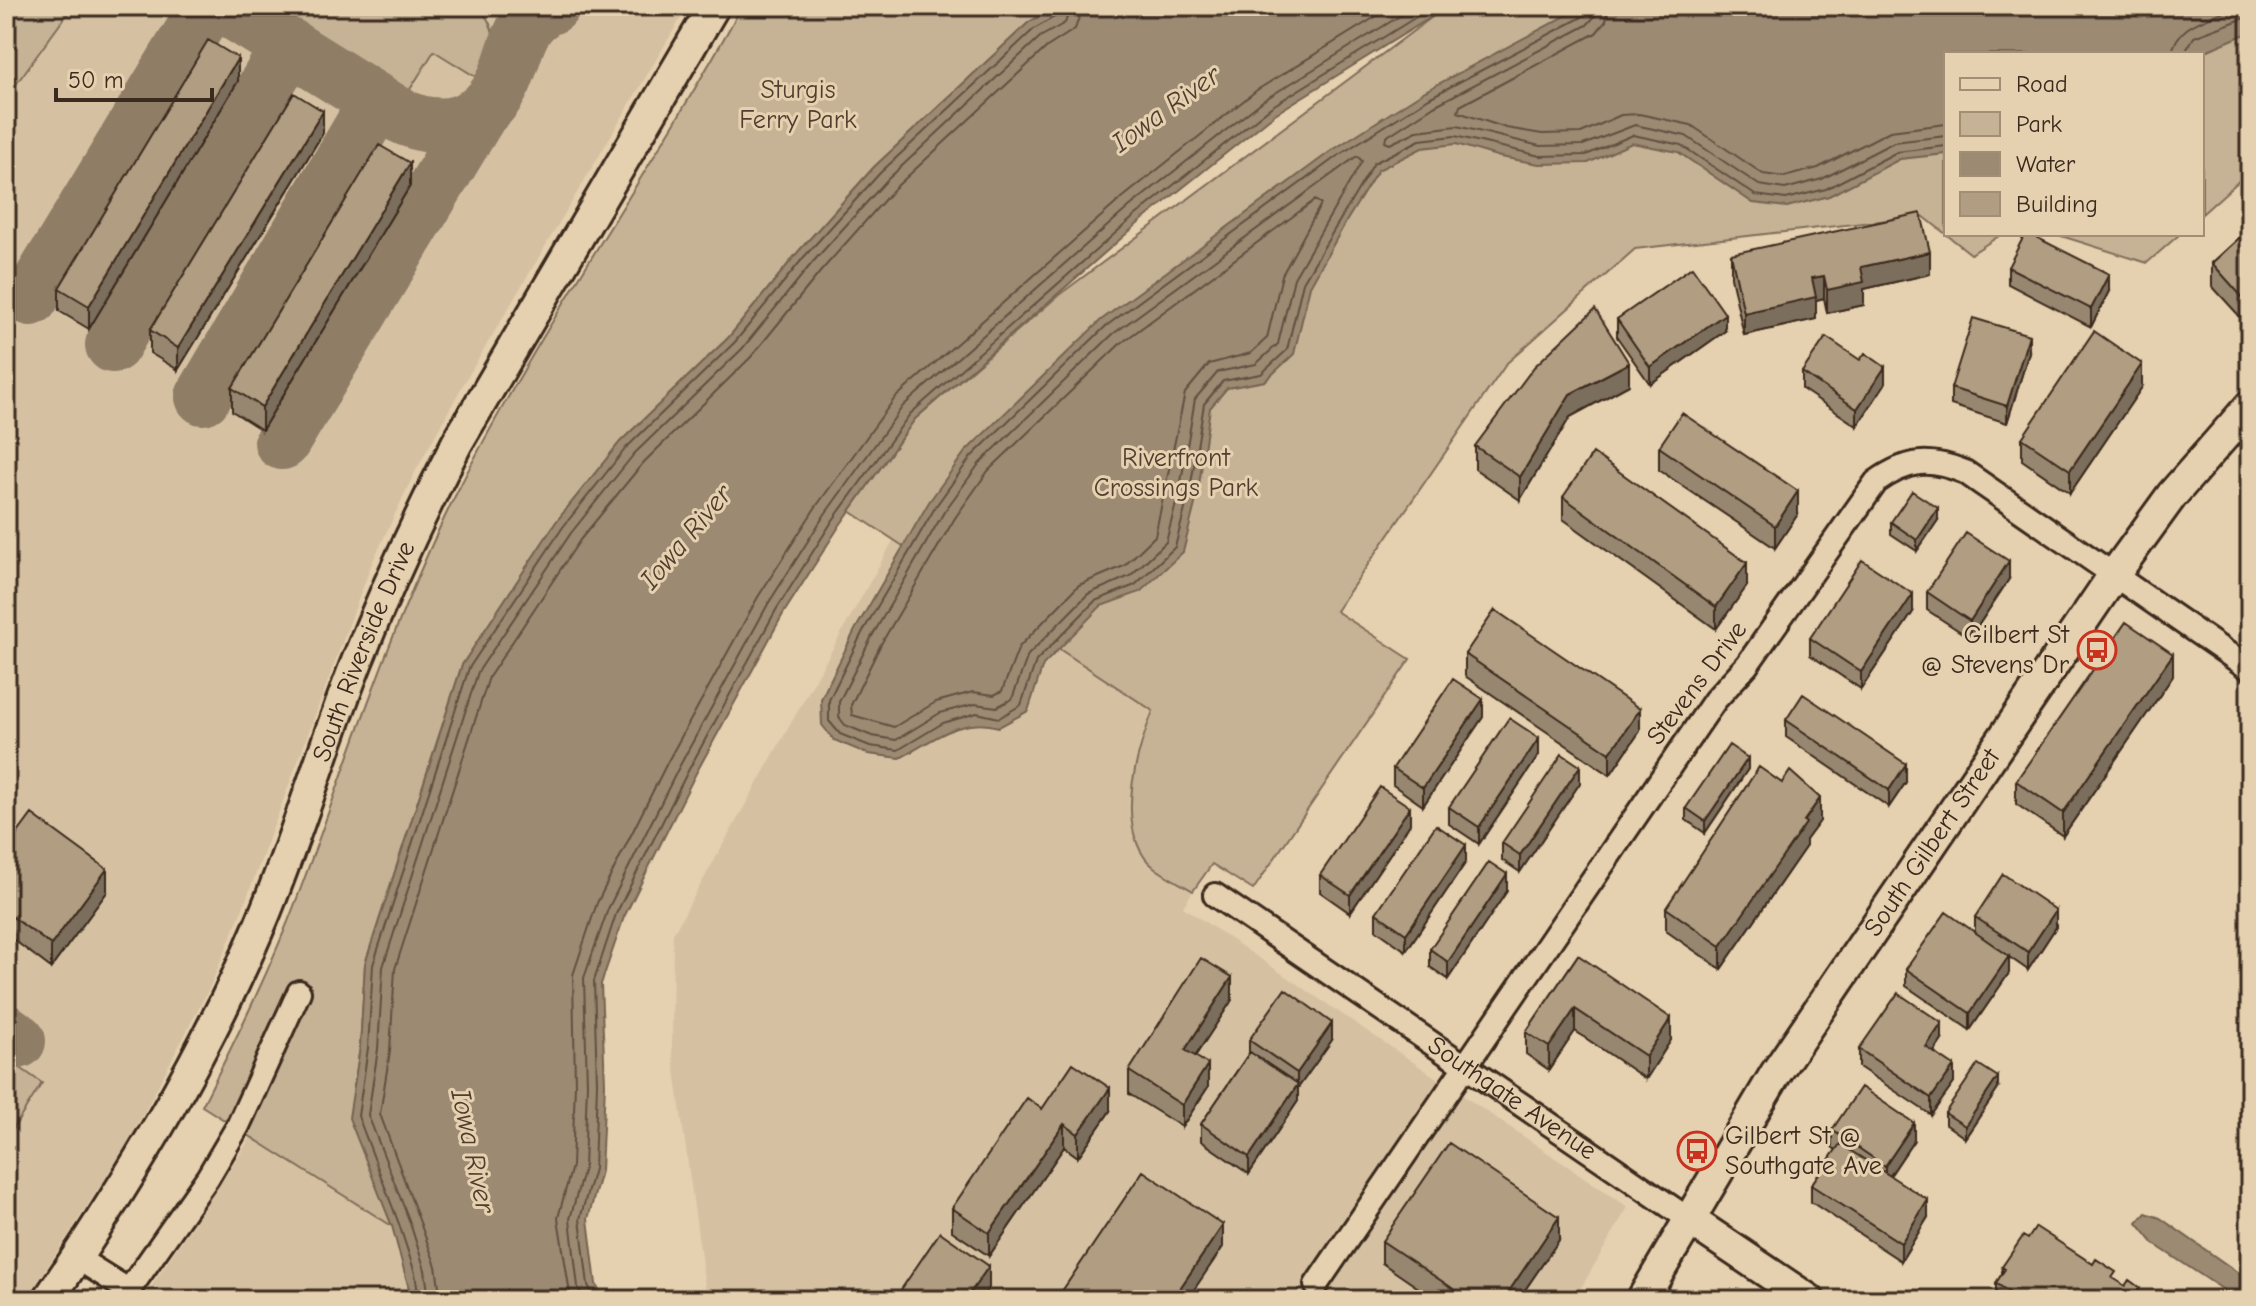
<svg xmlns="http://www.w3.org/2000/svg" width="2256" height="1306" viewBox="0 0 2256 1306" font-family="'Comic Neue',sans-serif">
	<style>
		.built { fill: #d5c1a2 }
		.green { fill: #c6b295; stroke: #806e5a; stroke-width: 2 }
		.water { fill: #9d8a73; stroke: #766451; stroke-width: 2 }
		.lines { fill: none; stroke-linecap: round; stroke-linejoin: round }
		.shore { stroke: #625040; stroke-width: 2 }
		.taxiway { stroke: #907d66; stroke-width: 56 }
		.street-casing { stroke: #3b2a1e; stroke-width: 28 }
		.secondary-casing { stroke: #3b2a1e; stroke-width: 36 }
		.street { stroke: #e5d0af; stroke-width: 22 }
		.secondary { stroke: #e5d0af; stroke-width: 30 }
		.wall { fill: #988770; stroke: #3b2a1e; stroke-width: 2 }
		.shaded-wall { fill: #7c6e5b; stroke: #3b2a1e; stroke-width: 2 }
		.building { fill: #b19d82; stroke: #3b2a1e; stroke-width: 2 }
		.labels { text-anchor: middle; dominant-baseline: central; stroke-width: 6; stroke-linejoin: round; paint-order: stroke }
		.park-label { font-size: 26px; fill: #503e30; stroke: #e5d0af }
		.poi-label { font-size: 26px; fill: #3b2a1e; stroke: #e5d0af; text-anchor: end }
		.street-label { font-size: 26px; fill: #3b2a1e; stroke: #e5d0af }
		.water-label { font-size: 28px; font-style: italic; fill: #4f3d2f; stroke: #e5d0af }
	</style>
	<rect width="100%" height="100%" fill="#e5d0af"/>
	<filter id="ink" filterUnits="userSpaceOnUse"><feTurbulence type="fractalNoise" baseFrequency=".0125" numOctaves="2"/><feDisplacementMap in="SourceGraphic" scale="16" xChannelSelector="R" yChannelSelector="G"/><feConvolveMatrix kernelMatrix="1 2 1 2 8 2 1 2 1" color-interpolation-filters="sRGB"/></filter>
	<g filter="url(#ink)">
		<path class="built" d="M6,6H688L464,383L414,474L372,563L243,908L210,987L127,1145L26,1300H6Z
			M894,539L1153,711L1140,742L1132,827L1144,858L1193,891L1183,907L1628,1207L1574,1300H707L672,1049L673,934Z
			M251,1137L392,1226L412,1300H142Z"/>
		<path class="green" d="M6,6H73L6,98Z
			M255,6H477C500,28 497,56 484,82L434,51L404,99Z
			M742,6H1059L1029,22L874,167L798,252L729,337L620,442L556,522L462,665L365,964L360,1047L350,1118L392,1226L202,1106C237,1037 272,966 299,893C348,762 390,628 452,502C537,331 650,174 742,6Z
			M1447,6H2250V171L2202,214V54H1946V234H2002L1971,254L1923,216L1635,249L1507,363L1336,611L1410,659L1253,890L1212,864L1193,891C1179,882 1151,870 1143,855C1118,815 1137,751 1153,711L850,511L915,419L1059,295Z
			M2055,234H2180L2147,263Z
			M6,1058L42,1083L6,1140Z"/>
		<path class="water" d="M1059,6H1449L1275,114L1141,221L915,419L840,525L783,614L695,775L624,917L601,984L605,1084L601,1171L588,1219L596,1284L605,1300H412L392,1226L349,1118L360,1047L365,964L462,665L556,522L620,442L729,337L798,252L874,167L1029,22Z
			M1584,6H2250V32L2199,54H1946V154L1900,159L1829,196L1787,207L1753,203L1678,152L1632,143L1588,163L1539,164L1500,157L1456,144L1422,148L1378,170L1347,220L1310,286L1294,354L1265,381L1227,388L1210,408L1198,492L1183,552L1140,592L1101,606L1043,665L1028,711L999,727C959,716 933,741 900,758L868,754L834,740L822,725L821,699L855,630L929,502L965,452L1101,320L1331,151L1425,91Z
			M2146,1213L2160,1218L2250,1281V1300H2239L2154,1244L2137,1223Z"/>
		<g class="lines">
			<path class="shore" d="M1586,6L1582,17L1429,98L1336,157L1106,326L971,457L936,506L862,633L829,700V721L840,734L870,746L898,750L943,723L977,713L999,718L1021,705L1036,661L1095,601L1135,585L1175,547L1190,490L1204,404L1223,381L1261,374L1287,350L1303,282L1374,163L1420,140L1455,136L1540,156L1586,155L1633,135L1681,145L1755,195L1786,199L1826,189L1897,152L1946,146
				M1596,6L1595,16L1587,25L1434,106L1386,137L1385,142L1390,144L1417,131L1457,126L1540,146L1583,145L1635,125L1686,136L1759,185L1785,189L1822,179L1894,142L1946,136
				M1608,6L1606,21L1596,33L1460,106L1458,112L1506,128L1542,134L1581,133L1621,115L1639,114L1691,125L1763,174L1784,177L1818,168L1890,131L1946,124
				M2172,54C2176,22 2212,19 2236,6
				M2184,54L2194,37L2250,16
				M1357,156L1362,161L1294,278L1278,344L1256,364L1218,372L1195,399L1180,488L1166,542L1130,576L1088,594L1028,655L1012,699L997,707L975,704L940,713L896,740L872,736L845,725L839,717V702L871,638L944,512L979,464L1113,334Z
				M1315,200L1321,204L1282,275L1267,338L1251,353L1209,364L1185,393L1155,536L1124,566L1079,585L1019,647L1002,691L994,695L973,692L936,702L894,727L852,715L851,705L881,644L955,518L988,471L1120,344Z
				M419,1300L415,1273L399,1224L358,1116L368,1048L373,965L469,668L563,527L626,448L735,342L804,257L880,173L1034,29L1058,15L1061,6
				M429,1300L425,1270L409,1220L368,1115L378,1049L383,967L478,672L571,533L634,454L742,349L812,263L887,180L1040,37L1065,23L1071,6
				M441,1300L436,1266L380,1114L390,1051L395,969L489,677L580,540L643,463L751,357L821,271L895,188L1047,47L1075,29L1083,6
				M571,1300L558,1218L572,1166L575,1084L573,975L597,903L668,761L758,597L815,508L895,398L1122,198L1257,90L1393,6
				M584,1300L578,1287L570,1219L584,1168L587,1084L584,978L608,909L679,767L768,604L825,514L903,406L1129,207L1264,100L1416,6
				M595,1300L588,1285L580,1219L594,1169L597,1083L594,981L616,914L688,771L776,610L833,520L910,414L1136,215L1271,107L1434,6"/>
			<path class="taxiway" d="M224,6L397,114C439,136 483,127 504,81C517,52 517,19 552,6
				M31,298L208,6
				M113,345L289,46
				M203,397L377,101
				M282,442L480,113
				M6,1032L18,1041"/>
			<defs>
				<g id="street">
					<path id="s1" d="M1215,895L1687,1218"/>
					<path d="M77,1258L128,1290"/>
					<path d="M1316,1285L1715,700L1747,665L1876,482C1908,459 1930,458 1965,472L2250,669"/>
					<path d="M122,1300L208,1177L238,1126L299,992"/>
				</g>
				<g id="secondary">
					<path d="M1687,1218L1809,1300"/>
					<path id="s2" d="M48,1300C129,1181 204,1058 260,925C296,840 322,750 356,664C386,588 420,515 457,443L714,6"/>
					<path id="s3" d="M1642,1300L1776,1073L2114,575L2172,495L2250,406"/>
				</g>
			</defs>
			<use href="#street" class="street-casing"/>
			<use href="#secondary" class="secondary-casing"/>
			<use href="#street" class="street"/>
			<use href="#secondary" class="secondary"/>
		</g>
		<path class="wall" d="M238,81L89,329L59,311V288Z
			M323,133L178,370L150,353V330Z
			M410,186L262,430L232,411V388Z
			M2250,218V316L2244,321L2212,286V263L2247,231V220Z
			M1731,254L1930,274L1864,289V305L1827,313L1824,298L1816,300V319L1744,335L1731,277Z
			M2008,267L2109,291L2091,327L2008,284Z
			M1617,319L1725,331L1650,384L1617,337Z
			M2029,352L2007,423L1951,405V388Z
			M1802,372L1885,384L1857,426L1802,389Z
			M1629,385L1570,417L1520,500L1475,469V446Z
			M2142,387L2070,493L2022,460V438Z
			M1659,447L1798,514L1775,548L1659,470Z
			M1563,497L1747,586L1716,629L1563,519Z
			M1938,520L1917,551L1891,534V522Z
			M2009,579L1970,638L1927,610V592Z
			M1913,612L1861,689L1810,655V638Z
			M1465,654L1640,731L1610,775L1465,676Z
			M2173,676L2063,836L2016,804V781Z
			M1483,717L1423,806L1393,785V768Z
			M1786,720L1906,782L1889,807L1786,737Z
			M1539,755L1479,844L1449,824V807Z
			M1748,769L1705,833L1686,820V808Z
			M1580,783L1520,872L1502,860V843Z
			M1820,821L1806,840V846L1721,969L1666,931V908Z
			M1410,824L1350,913L1320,892V875Z
			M6,849L107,892L51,968L6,934Z
			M1466,862L1406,951L1376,930V913Z
			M1507,891L1448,979L1430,967V949Z
			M1975,917L2056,927L2028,970L2009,957V973L1970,1030L1906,986V969L1975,932Z
			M1578,955L1671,1040L1646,1079L1575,1031L1549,1070L1526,1054V1032Z
			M1232,1000L1195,1056L1208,1087L1182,1127L1129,1094V1071Z
			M1249,1040H1332L1298,1088V1101L1249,1174L1201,1141V1124L1249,1053Z
			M1942,1040L1934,1052L1954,1083L1931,1115L1859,1067V1049Z
			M1998,1089L1965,1138L1945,1124V1113Z
			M1042,1109L1110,1111L1078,1157L1064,1147L989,1256L952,1231V1208Z
			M1832,1130L1914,1140L1890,1176L1928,1217L1901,1261L1811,1202V1185L1836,1150L1832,1147Z
			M2028,1239L2116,1280L2144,1299L2156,1300H1996V1283L2002,1274V1267Z
			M1559,1240L1518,1300H1436L1382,1263V1241Z"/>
		<path class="shaded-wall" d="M238,58V81L89,329V306Z
			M323,111V133L178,370V348Z
			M410,163V186L262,430V407Z
			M1930,252V274L1864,289V305L1827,313V290L1861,267Z
			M2109,274V291L2091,327V309Z
			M1824,276V298L1816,300V319L1744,335V313L1812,278Z
			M2250,294V316L2244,321V299Z
			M1725,314V331L1650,384V367Z
			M2029,335V352L2007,423V406Z
			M1629,363V385L1570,417L1520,500V477L1570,394Z
			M2142,364V387L2070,493V470Z
			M1885,367V384L1857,426V409Z
			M1798,491V514L1775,548V526Z
			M1938,508V520L1917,551V540Z
			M2009,561V579L1970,638V621Z
			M1747,563V586L1716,629V607Z
			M1913,594V612L1861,689V672Z
			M2173,654V676L2063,836V813Z
			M1483,699V717L1423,806V788Z
			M1640,709V731L1610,775V753Z
			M1539,738V755L1479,844V827Z
			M1748,758V769L1705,833V821Z
			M1906,764V782L1889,807V790Z
			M1580,766V783L1520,872V855Z
			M1820,798V821L1806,840V846L1721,969V946Z
			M1410,807V824L1350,913V895Z
			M1466,845V862L1406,951V934Z
			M107,869V892L51,968V945Z
			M1507,874V891L1448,979V962Z
			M2056,910V927L2028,970V952Z
			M2009,956V973L1970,1030V1013Z
			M1232,977V1000L1185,1072V1050Z
			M1575,1009V1031L1549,1070V1047Z
			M1671,1018V1040L1646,1079V1056Z
			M1332,1023V1040L1298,1088V1101L1249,1174V1157L1297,1086V1073Z
			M1942,1023V1040L1926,1064V1047Z
			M1208,1064V1087L1182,1127V1105Z
			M1954,1066V1083L1931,1115V1098Z
			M1998,1077V1089L1965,1138V1126Z
			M1110,1088V1111L1078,1157V1134Z
			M1914,1123V1140L1885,1183V1166Z
			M1064,1124V1147L989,1256V1233Z
			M1928,1200V1217L1901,1261V1243Z
			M1559,1217V1240L1518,1300H1503Z
			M1223,1225V1247L1187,1300H1172Z
			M989,1266V1288L981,1300H965Z"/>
		<path class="building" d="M208,40L238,58L89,306L59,288Z
			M294,93L323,111L178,348L150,330Z
			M379,145L410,163L262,407L232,388Z
			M1921,213L1930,252L1861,267L1864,282L1827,290L1824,276L1812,278L1816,297L1744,313L1731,254Z
			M2250,228V294L2244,299L2212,263Z
			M2025,234H2030L2109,274L2091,309L2008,267Z
			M1692,267L1725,314L1650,367L1617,319Z
			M1595,309L1629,363L1570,394L1520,477L1475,446L1534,367Z
			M1973,318L2029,335L2007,406L1951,388Z
			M2094,331L2142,364L2070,470L2022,438Z
			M1826,337L1860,360L1865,353L1885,367L1857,409L1802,372Z
			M1682,413L1798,491L1775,526L1659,447Z
			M1593,453L1747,563L1716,607L1563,497Z
			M1912,491L1938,508L1917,540L1891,522Z
			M1966,533L2009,561L1970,621L1927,592Z
			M1862,560L1913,594L1861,672L1810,638Z
			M1495,610L1640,709L1610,753L1465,654Z
			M2126,622L2173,654L2063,813L2016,781Z
			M1453,679L1483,699L1423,788L1393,768Z
			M1803,694L1906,764L1889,790L1786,720Z
			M1509,718L1539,738L1479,827L1449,807Z
			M1729,745L1748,758L1705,821L1686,808Z
			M1562,754L1580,766L1520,855L1502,843Z
			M1759,767L1782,783L1790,771L1820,798L1804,821L1806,823L1721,946L1666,908Z
			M1380,787L1410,807L1350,895L1320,875Z
			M32,814L107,869L51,945L6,912V849Z
			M1436,825L1466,845L1406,934L1376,913Z
			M1489,862L1507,874L1448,962L1430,949Z
			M2003,874L2056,910L2028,952L1975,917Z
			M1946,912L2009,956L1970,1013L1906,969Z
			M1578,955L1671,1018L1646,1056L1575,1009L1549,1047L1526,1032Z
			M1201,958L1232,977L1185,1050L1208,1064L1182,1105L1129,1071Z
			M1285,989L1332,1023L1297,1073L1249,1040Z
			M1898,993L1942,1023L1926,1047L1954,1066L1931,1098L1859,1049Z
			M1250,1052L1298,1084L1249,1157L1201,1124Z
			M1073,1063L1110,1088L1078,1134L1064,1124L989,1233L952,1208L1027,1098L1042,1109Z
			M1978,1064L1998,1077L1965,1126L1945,1113Z
			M1861,1087L1914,1123L1885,1166L1832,1130Z
			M1449,1143L1559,1217L1503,1300H1470L1382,1241Z
			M1840,1144L1928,1200L1901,1243L1811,1185Z
			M1143,1171L1223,1225L1172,1300H1056Z
			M2036,1227L2093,1264L2096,1259L2116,1272L2112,1278L2125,1286L2129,1280L2140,1288L2136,1294L2144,1299L2148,1294L2156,1300H2020L1996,1283L2005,1269L2002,1267L2023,1236L2028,1239Z
			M940,1232L989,1266L965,1300H894Z"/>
	</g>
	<defs>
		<symbol id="bus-ring" viewBox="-11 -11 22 22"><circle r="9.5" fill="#e5d0af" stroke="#c8321e" stroke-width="1.5"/><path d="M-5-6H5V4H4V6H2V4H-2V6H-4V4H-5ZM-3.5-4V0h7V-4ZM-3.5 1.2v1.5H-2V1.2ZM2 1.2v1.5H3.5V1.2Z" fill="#c8321e"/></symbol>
	</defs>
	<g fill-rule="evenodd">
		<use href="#bus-ring" x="2075" y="628" width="44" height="44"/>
		<use href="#bus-ring" x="1675" y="1129" width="44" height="44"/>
	</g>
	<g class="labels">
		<g class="park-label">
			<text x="798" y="90">Sturgis<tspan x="798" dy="30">Ferry Park</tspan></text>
			<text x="1176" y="458">Riverfront<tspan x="1176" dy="30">Crossings Park</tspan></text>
		</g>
		<g class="poi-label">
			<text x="2069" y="635">Gilbert St<tspan x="2069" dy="30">@ Stevens Dr</tspan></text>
			<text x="1725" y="1136" text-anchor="start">Gilbert St @<tspan x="1725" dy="30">Southgate Ave</tspan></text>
		</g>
		<g class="street-label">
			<text stroke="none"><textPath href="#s2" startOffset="724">South Riverside Drive</textPath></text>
			<text transform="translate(1697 683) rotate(-53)">Stevens Drive</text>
			<text stroke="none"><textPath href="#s3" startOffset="542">South Gilbert Street</textPath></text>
			<text stroke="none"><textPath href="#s1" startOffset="360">Southgate Avenue</textPath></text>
		</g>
		<g class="water-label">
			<text transform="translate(1166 109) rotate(-36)">Iowa River</text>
			<text transform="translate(686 537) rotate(-50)">Iowa River</text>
			<text transform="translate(473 1151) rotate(78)">Iowa River</text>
		</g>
	</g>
	<rect width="2256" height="1306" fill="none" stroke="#e5d0af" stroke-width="32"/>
	<rect x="16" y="16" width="2224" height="1274" fill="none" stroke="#3b2a1e" stroke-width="3" filter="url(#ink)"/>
	<rect x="1944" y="52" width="260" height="184" fill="#e5d0af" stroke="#a18e75" stroke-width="2"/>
	<rect x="1960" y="78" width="40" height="12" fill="#e5d0af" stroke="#a18e75" stroke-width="2"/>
	<text x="2016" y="92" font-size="24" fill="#3b2a1e">Road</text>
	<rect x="1960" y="112" width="40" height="24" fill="#c6b295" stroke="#a18e75" stroke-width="2"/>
	<text x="2016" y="132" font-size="24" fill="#3b2a1e">Park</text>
	<rect x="1960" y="152" width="40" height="24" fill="#9d8a73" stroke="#a18e75" stroke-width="2"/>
	<text x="2016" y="172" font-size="24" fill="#3b2a1e">Water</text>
	<rect x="1960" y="192" width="40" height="24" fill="#b19d82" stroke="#a18e75" stroke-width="2"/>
	<text x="2016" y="212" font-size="24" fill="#3b2a1e">Building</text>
	<path d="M56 88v12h156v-12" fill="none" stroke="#3b2a1e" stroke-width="4"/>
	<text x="68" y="88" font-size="24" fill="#3b2a1e" stroke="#e5d0af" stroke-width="6" paint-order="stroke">50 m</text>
</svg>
